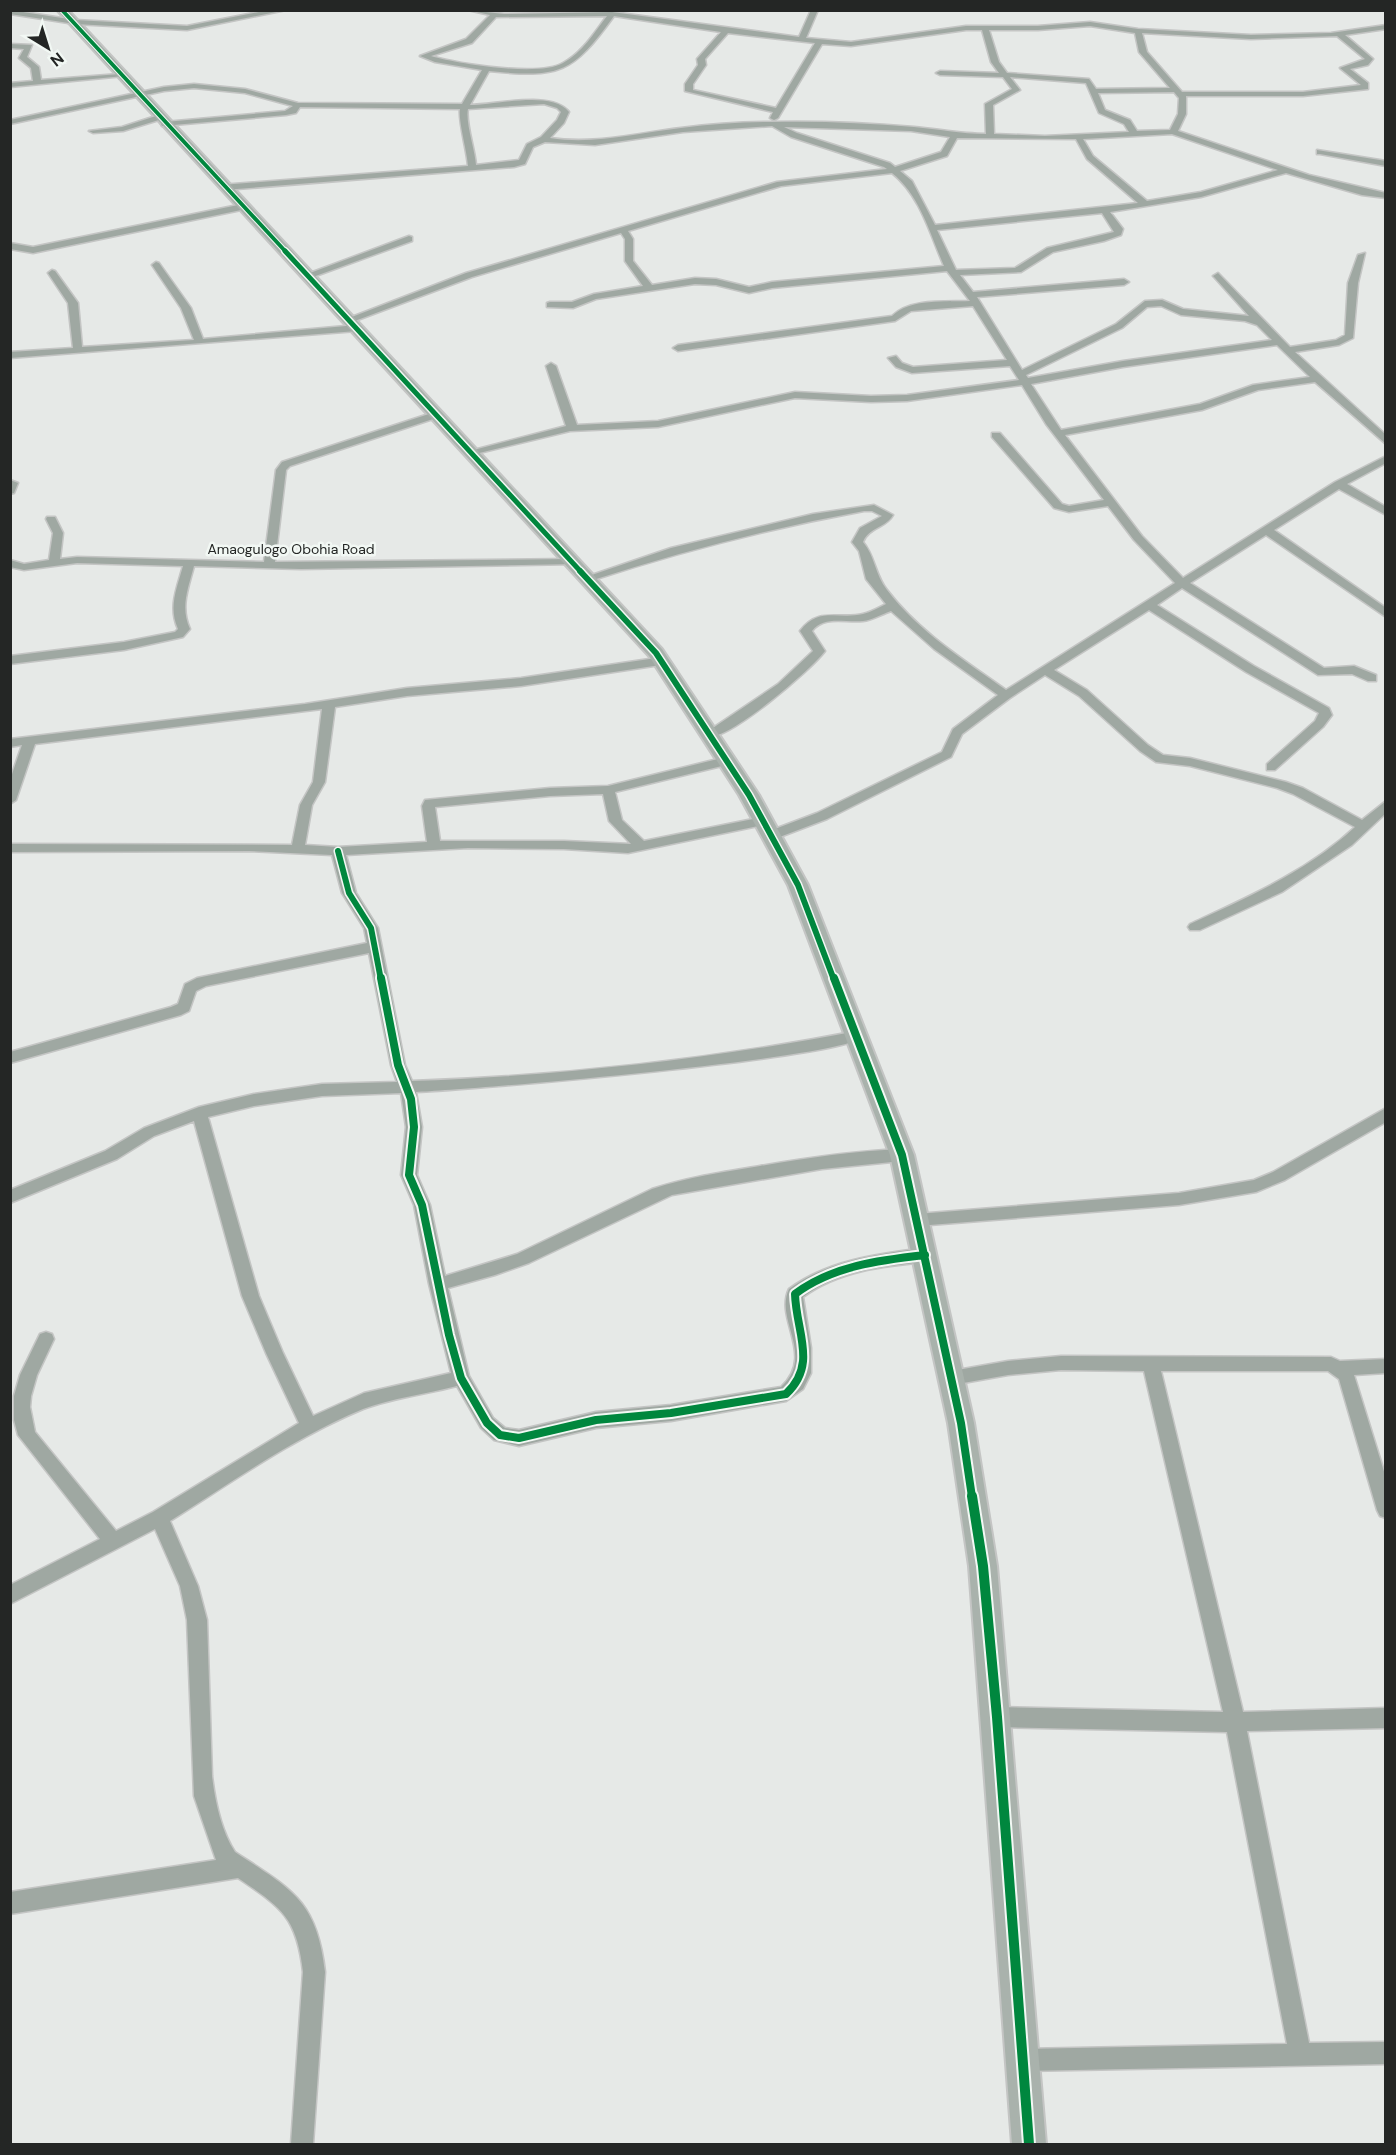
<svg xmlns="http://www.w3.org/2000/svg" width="1396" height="2155" viewBox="0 0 1396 2155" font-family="'DM Sans',sans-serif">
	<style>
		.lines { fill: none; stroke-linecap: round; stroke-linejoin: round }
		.street-casing { stroke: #c4c5c4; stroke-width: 3 }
		.secondary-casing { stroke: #c4c5c4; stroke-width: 4 }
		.street { fill: #9fa8a2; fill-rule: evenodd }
		.secondary { fill: #a9b2ac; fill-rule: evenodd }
		.cycleway-far4-casing { stroke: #f2f8f4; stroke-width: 6 }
		.cycleway-far3-casing { stroke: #f2f8f4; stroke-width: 8 }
		.cycleway-far2-casing { stroke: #f2f8f4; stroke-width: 9 }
		.cycleway-far1-casing { stroke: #f2f8f4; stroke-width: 12 }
		.cycleway-casing { stroke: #f2f8f4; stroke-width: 14 }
		.cycleway-far4 { stroke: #00873e; stroke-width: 4 }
		.cycleway-far3 { stroke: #00873e; stroke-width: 5 }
		.cycleway-far2 { stroke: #00873e; stroke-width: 6 }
		.cycleway-far1 { stroke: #00873e; stroke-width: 8 }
		.cycleway { stroke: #00873e; stroke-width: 10 }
		.labels { text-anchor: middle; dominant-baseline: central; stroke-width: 5; stroke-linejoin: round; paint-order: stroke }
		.far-street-label { font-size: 14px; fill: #242625; stroke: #f2f8f4 }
	</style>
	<rect width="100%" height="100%" fill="#e6e9e7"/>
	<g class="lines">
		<defs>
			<path id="street" d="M10,10L75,20L187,26L269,10H286L187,30L75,24L10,14Z
				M468,10L504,14L612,12L799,37L811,10H818L806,38L851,42L966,26H1038L1090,22L1138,29L1251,35L1331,33L1386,25V29L1345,35L1373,59L1368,65L1350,69L1368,83V89L1303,96H1186V114L1178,131L1309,175L1386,193V198L1362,195L1286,173L1201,197L1110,212L1123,229L1121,235L1104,241L1053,252L1021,272L960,275L973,292L1124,279L1129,282L1124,285L977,297L1022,370L1116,324L1145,301L1162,300L1183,309L1249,316L1215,278L1213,276L1218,273L1290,347L1336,340L1345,335L1348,283L1358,255L1365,253L1358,283L1353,338L1339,345L1295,352L1386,435V444L1315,382L1258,390L1202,410L1065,435L1142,536L1183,578L1335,482L1386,456V463L1347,484L1386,507V515L1339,489L1274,530L1386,608V617L1266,535L1190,583L1324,668L1354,666L1376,675V681H1368L1352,674L1318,675L1182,588L1157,605L1254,666L1329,708L1332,715L1323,727L1275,770H1267V764L1315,721L1319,713L1246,672L1149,610L1054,670L1087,690L1148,745L1163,755L1190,758L1286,782L1303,788L1362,820L1386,801V813L1352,845L1282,892L1200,930H1190L1188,927L1190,924C1248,897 1308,871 1355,827L1293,794L1277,788L1190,766L1156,762L1140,751L1079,696L1045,675L1010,698L962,734L951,757L827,819L777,838H767L765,835L767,832L817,813L942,752L953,729L998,695L934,649L891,611C882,614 872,620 863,621C845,623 824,615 812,631L825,651C811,670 727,742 706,737L704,734L778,684L813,651L800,631C819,606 838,620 863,614C871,612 878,608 886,604L866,579L859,551L852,542L860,528L882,516L872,511H864C772,528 682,551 593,580H585L583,578L671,548L813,514L874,505L893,515C886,528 869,527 863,542C875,556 875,575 887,590C919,632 964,660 1006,690L1175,583L1134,540L1108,506L1069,512L1054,508L992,437V433H1000L1062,504L1069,506L1104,500L1046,424L1022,385L907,401L871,402L795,398L658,427L570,431L471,455L466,452L566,426L546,366L551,363L556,366L577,425L658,421L795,392L871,396L907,395L1019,380L1010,366L912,373L896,367L888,358L896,356L902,363L913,367L1007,360L973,306L911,311L895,321L678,351L673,348L678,345L892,316C910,298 946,302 970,301L947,271L772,288L749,293L716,285L695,284L596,299L573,308L547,307V303L550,302H572L594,294L643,286L625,261V239L621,233L472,277L352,322L344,320L466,273L777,182L887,169L884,167L791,137L772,126L683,132L595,145L545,142L533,147L525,164L514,167L224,190L221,189V185L468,166C467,151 458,120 460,109L300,107L296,113L286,115L162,126L161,124L165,122L285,111L293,106L245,93L194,88L164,91L10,124V120L164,87L194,84L245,89L298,103L462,104L482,70L435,62L420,56L466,39L490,15ZM607,16C594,33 582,53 563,63C540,77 458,64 431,56L472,43L496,17ZM614,16L721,32L697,59L698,65L685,84V91L773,112L770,118L774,120L778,118L822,44L851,46L966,30H982L991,62L999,73L940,71L936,73L940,75L1003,77L1012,89L985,104L986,134C961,134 938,129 914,127C867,123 819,121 772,122C742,122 711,124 681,128C637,133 594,145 550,138L564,123L569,112C552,90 496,105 470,105L489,71C560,78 572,74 614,16ZM1090,26L1135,33L1139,52L1170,88L1096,89L1089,79L1007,73L999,62L989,30H1038ZM728,33L815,43L776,108L693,90V84L706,65L705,59ZM1142,33L1251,39L1337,36L1365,59L1340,68L1361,85L1303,92H1182L1147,52ZM1010,77L1086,83L1099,113L1124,124L1129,132L1045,136L994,134L993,105L1020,90ZM1174,92L1179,98L1178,114L1170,130L1137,131L1130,120L1105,110L1098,93ZM544,104L557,108L561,112L557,120L541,137L527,144L519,160L476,165C475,150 465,121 468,109ZM784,127L911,131L950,137L941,152L895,167L890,163L797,133ZM1172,134L1278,170L1201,192L1147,201L1093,156L1083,139ZM957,138L1076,139L1087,159L1138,203L935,225L912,181L900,171L947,156ZM892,173C920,195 930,234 944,266L772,282L749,287L716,279L695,278L652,285L633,261V239L628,231L781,186ZM1102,213L1114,232L1047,248L1015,268L956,270L937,230ZM1161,306L1181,315L1245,321L1257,325L1272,340L1123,361L1028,378L1026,375L1122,328L1147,307ZM1277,345L1310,377L1253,385L1200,404L1061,430L1031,384L1123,367Z
				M10,44L32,45L27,57L39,67L41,80L120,74L124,76L10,87V83L33,81L31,68L19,58L24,49L10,48Z
				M159,115L163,117L162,119L123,131L93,133L89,131L122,127Z
				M1317,150L1386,161V166L1320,154H1317Z
				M243,204L247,207L246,209L33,253L10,249V243L33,247Z
				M409,236L412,237V241L310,278L302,276Z
				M156,262L159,263L191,308L203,339L357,325L362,328L357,331L10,358V352L73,348L68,303L48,273L52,270L55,271L78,303L82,347L194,340L181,308L152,265Z
				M435,412L439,413V417L290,466L286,470L275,562L572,559L578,562L576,564L301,569L194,566C188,589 180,607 190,629L183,637L124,650L10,664V656L124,642L175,632L178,629C168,607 177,588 183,566L77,563L24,570L10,567V560L24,564L49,560L53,533L46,519L47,517H55L63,533L60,559L77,557L264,562L276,470L282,462Z
				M10,480L18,483L14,493L10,494Z
				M663,657L667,658V664L521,686L407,696L335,707L325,782L312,805L305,845L338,847L427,842L422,806L425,800L550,788L608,786L726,757L732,761L730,764L615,792L622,820L644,841L763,817L770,821L763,825L628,853L564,849L468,848L346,855L356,893L378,928L405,1065L412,1081C558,1076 713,1059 857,1031L864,1036C851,1058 466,1090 416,1092L422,1127L417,1175L430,1205L445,1276L517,1254L652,1189C688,1177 724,1172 760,1166C807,1158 854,1151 902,1149L908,1151L910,1155L908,1159L902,1161L822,1169L672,1195L529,1263L495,1275L448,1288L469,1376L493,1418L505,1428L519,1430L596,1412L671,1405L781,1387C816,1355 774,1320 789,1289C828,1260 878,1254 925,1248L931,1250L933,1255L931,1260L925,1262C883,1266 838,1271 803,1297L811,1348V1373L803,1389L786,1401L671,1421L596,1428L519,1446L494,1440L481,1428L457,1386C426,1394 392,1398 363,1409C295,1437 232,1482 170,1521L198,1586L207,1620L212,1776C215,1801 221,1831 235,1852C291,1889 317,1900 325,1972L313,2144H291L303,1972C297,1917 281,1907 238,1878L10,1914V1892L216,1860L194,1796L187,1620L180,1586L155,1529L10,1604V1585L100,1539L18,1435L14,1420V1396L20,1375L40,1334L46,1332L52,1334L54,1339L37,1375L31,1396L30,1407L35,1432L116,1531L153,1512L299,1423L266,1353L242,1296L194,1121L154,1136L117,1159L10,1203V1190L105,1151L144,1128L199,1107L254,1094L322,1084L397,1082L391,1065L369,953L206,986L196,991L189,1011L181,1015L10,1063V1052L171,1007L178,1004L185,984L197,978L367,943L364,928L342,893L332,855L249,851L10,852V844L292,845L300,805L313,782L322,709L35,744L16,800L10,804V780L22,745L10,747V739L305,704L407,688L521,678ZM603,794L609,821L631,844L564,841H440L435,807L550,796ZM401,1093L406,1127L401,1175L414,1205L429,1284L451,1373L364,1393L313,1416L283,1353L259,1296L208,1117L254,1106L322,1096Z
				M1386,1108V1122L1285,1180L1256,1192L1179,1205L917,1226L911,1225L909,1220L911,1215L917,1214L1179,1193L1254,1180L1273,1172Z
				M1061,1356L1331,1357L1340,1361L1386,1359V1373L1354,1375L1386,1478V1518L1380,1516L1377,1510L1339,1379L1328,1371H1161L1243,1712L1386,1708V1728L1247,1731L1309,2043L1386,2042V2064L1022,2071L1014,2068L1011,2060L1014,2052L1022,2049L1287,2044L1227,1732L997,1727L990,1724L987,1717L990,1710L997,1707L1223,1712L1144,1371L1061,1370L1008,1375L952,1385L946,1383L943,1378L946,1373L952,1371L1008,1361Z"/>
			<path id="secondary" d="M57,10H68L662,649L759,795L808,885L914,1155L974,1423L997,1566L1046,2144H1012L969,1566L948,1423L890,1155L788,885L739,795L649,656Z"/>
		</defs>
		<use href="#street" class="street-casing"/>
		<use href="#secondary" class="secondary-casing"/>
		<use href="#street" class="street"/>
		<use href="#secondary" class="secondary"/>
		<defs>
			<path id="cycleway-far4" d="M62,10L286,252"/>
			<path id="cycleway-far3" d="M285,251L582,573"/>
			<path id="cycleway-far2" d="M580,571L656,653L749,795L798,885L834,980
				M338,851L349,893L371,928L381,980"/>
			<path id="cycleway-far1" d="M381,978L398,1065L411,1099L414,1127L409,1175L422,1205L449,1335L461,1378L487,1423L500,1435L519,1438L596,1420L671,1413L786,1394C818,1364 796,1332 795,1294C832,1266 880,1260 925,1255
				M834,978L902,1155L961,1423L972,1497"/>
			<path id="cycleway" d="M972,1496L983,1566L997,1717L1029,2144"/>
		</defs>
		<use href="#cycleway-far4" class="cycleway-far4-casing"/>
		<use href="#cycleway-far3" class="cycleway-far3-casing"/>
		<use href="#cycleway-far2" class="cycleway-far2-casing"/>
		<use href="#cycleway-far1" class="cycleway-far1-casing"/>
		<use href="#cycleway" class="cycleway-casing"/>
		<use href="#cycleway-far4" class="cycleway-far4"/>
		<use href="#cycleway-far3" class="cycleway-far3"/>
		<use href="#cycleway-far2" class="cycleway-far2"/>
		<use href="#cycleway-far1" class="cycleway-far1"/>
		<use href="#cycleway" class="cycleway"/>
	</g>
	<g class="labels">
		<g class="far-street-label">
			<text x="291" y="549">Amaogulogo Obohia Road</text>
		</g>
	</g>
	<rect width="1396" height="2155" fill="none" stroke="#242625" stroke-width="24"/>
	<g transform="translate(48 48) rotate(142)" stroke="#f2f8f4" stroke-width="4.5" paint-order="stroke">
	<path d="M0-4.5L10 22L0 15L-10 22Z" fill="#242625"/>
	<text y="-9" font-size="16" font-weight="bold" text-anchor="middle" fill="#242625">N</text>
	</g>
</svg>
